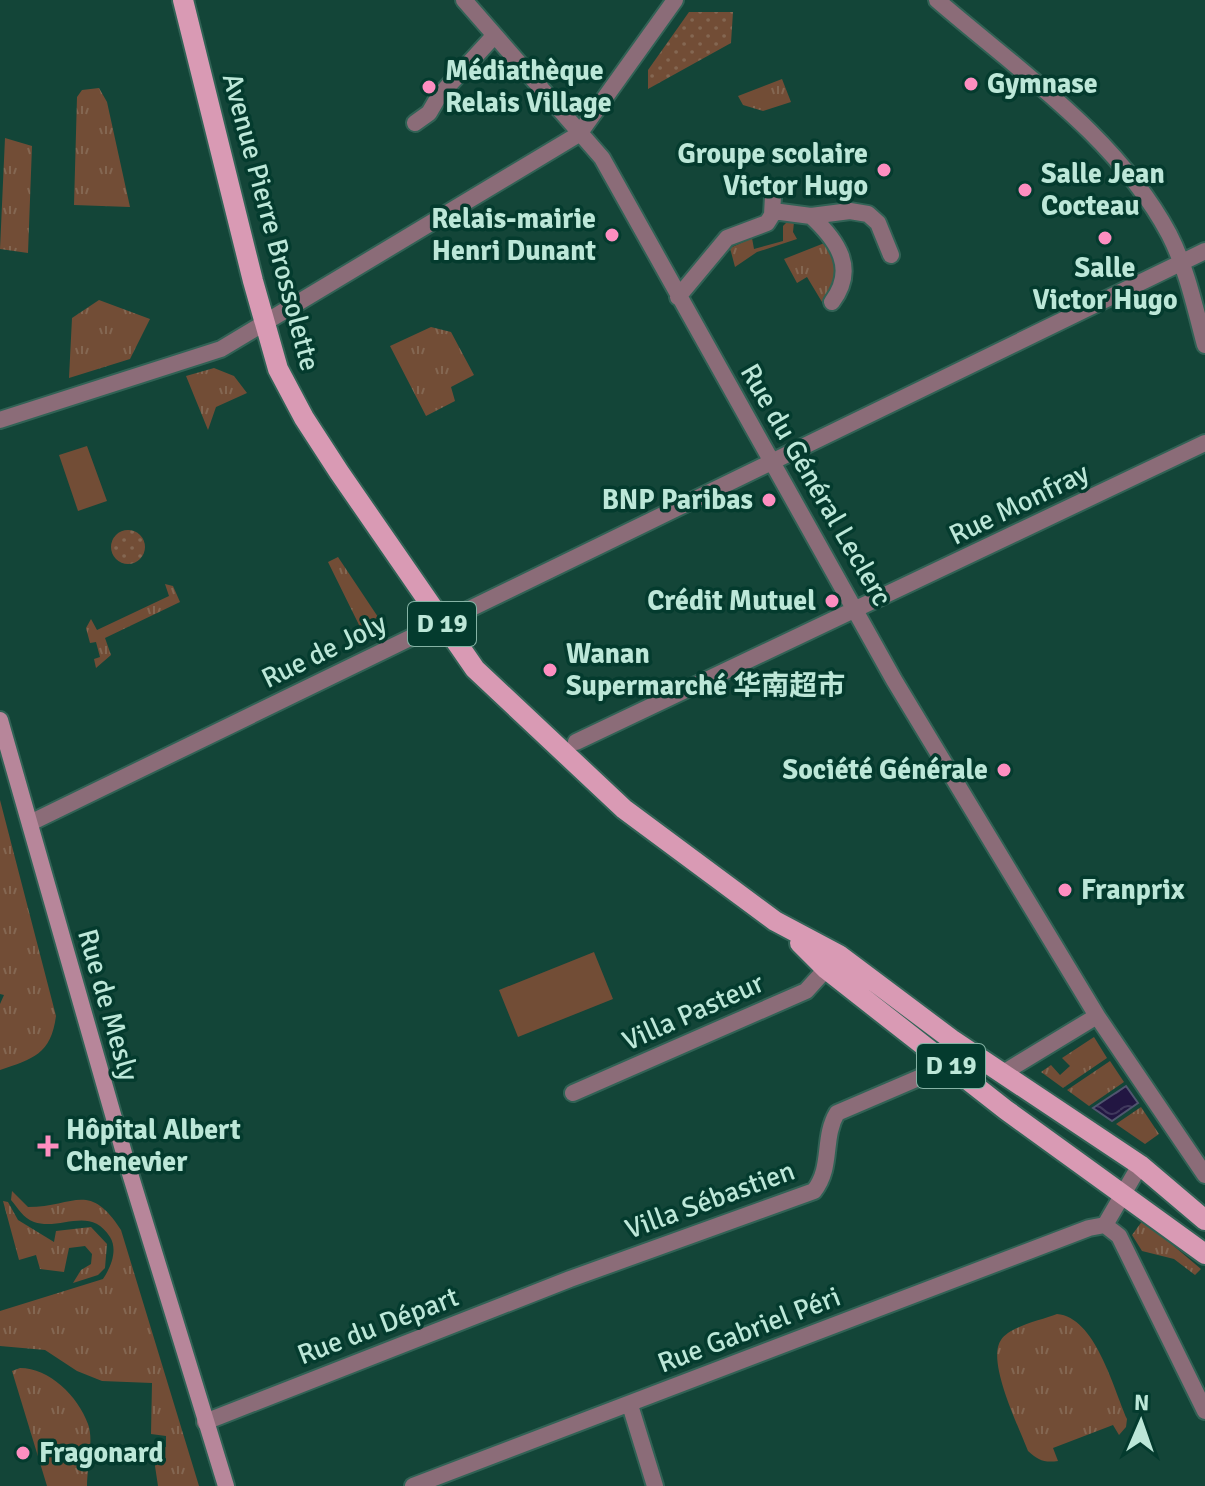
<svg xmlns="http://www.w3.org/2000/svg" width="1205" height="1486" viewBox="0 0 1205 1486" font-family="Signika,'Noto Sans SC',sans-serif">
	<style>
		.grass { fill: url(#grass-tufts) }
		.park { fill: url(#park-dots) }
		.pitch { fill: #724d36 }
		.water { fill: url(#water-waves); stroke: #50556f; stroke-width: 2 }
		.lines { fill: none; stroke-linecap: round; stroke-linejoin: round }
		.street-casing { stroke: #316255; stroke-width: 20 }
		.secondary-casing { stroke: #316255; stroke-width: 20 }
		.primary-casing { stroke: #316255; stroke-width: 24 }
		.street { stroke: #8b6c78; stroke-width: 16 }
		.secondary { stroke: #b7869a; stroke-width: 16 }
		.primary { stroke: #d99ab4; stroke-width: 20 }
		.poi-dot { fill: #fd8ec0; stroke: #043b2e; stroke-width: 3 }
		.labels { text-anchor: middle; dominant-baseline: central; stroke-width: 7; stroke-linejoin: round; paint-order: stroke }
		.shield { fill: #043b2e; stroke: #85b3a5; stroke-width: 2 }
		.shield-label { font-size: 26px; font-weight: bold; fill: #bce7d8 }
		.poi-label { font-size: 28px; font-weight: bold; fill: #bce7d8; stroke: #043b2e; text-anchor: start }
		.street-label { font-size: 28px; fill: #bce7d8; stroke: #043b2e }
	</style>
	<defs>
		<pattern id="grass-tufts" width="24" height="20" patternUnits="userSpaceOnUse" patternTransform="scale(2)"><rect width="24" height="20" fill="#724d36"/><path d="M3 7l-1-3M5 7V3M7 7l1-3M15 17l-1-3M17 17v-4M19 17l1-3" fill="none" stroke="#846752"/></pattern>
		<pattern id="park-dots" width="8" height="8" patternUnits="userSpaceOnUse" patternTransform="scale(2)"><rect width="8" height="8" fill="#724d36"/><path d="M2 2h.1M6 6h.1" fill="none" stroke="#846752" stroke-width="1.8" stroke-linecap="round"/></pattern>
		<pattern id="water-waves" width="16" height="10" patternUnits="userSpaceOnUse" patternTransform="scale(2)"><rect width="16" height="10" fill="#221642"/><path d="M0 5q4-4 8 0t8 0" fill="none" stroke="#40385d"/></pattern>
	</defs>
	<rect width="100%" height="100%" fill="#134538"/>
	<path class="grass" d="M782,79L791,102L763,111L743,105L738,96Z
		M99,88L107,102L130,207L74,205L77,97L82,90Z
		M5,138L32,146L28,253L0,249Z
		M787,222H794L793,232L797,239L757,252L735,267L730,248L752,238L754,249L783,241V226Z
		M827,242L838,267L830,294L822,302L807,277L797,283L784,259Z
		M99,300L150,319L130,359L69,378L72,318Z
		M431,327L451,332L474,375L451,387L455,401L426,416L390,346Z
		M214,368L234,376L247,393L216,407L208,430L186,376Z
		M338,557L382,623L384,629L375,640L361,636L362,631L328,562Z
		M165,584L173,586L180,602L105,638L111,655L96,668L94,659L100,657L96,642L90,643L86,628L91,619L97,630L169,596Z
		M0,800L56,1016C51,1054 33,1059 0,1070V1004L4,995L0,994Z
		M1094,1037L1107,1058L1063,1088L1041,1072L1051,1065L1060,1075L1070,1066L1062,1058Z
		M1110,1061L1124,1082L1089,1106L1067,1090Z
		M1141,1107L1159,1134L1145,1144L1116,1124Z
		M12,1191L28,1207C74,1207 89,1180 121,1230L199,1486H158L152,1446L166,1447V1436L151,1434L152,1383L102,1381L77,1371L45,1350L0,1346V1311L103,1279C111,1267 118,1250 110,1237C90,1205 61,1231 34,1222C23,1218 18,1208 11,1200Z
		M3,1201L8,1202L18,1220L54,1242L56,1231L91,1227L107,1244L105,1268L98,1275L73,1283L81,1270L91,1264L92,1254L85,1246L69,1248L64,1272L40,1269L36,1255L19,1260Z
		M1143,1220L1201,1269L1195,1275L1174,1259L1142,1251L1132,1235Z
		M1057,1314C1095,1317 1113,1387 1127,1419L1126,1427L1119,1435L1113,1425L1053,1448L1058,1461C1044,1463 1038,1460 1028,1451C1019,1427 986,1361 1001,1340C1010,1326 1042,1320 1057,1314Z
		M20,1368C49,1368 78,1396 88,1424C94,1440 87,1468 87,1486H47L12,1371Z"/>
	<path class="park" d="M689,12H733L731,43L648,89V70Z
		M111 547a17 17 0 1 1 34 0a17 17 0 1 1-34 0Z"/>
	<path class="pitch" d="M87,446L107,501L78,511L59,455Z
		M594,952L613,999L518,1037L499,990Z"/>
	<path class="water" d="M1126,1086L1138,1103L1112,1121L1093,1108Z"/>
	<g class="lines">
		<defs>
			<path id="street" d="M464,0L602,158L894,680L1097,1016
				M937,0C1019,71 1117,137 1169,234C1187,269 1195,308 1205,345
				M415,123L429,113L439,96L493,37
				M773,211L811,216L850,211L868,214L878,223L891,255
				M811,216C838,241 857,269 832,302
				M678,297L727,238L767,223L772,215L773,196
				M0,420L221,349L579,134L675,0
				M576,742L1205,443
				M30,823L1205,251
				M1003,1073L1097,1016L1205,1175
				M573,1093L806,991L826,969
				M1105,1225L1119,1236L1205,1411
				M1105,1225L1140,1165
				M630,1405L655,1486
				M205,1422L570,1279L814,1191C833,1167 822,1138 837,1113L921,1077L939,1057
				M413,1486L1089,1228L1105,1225"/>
			<path id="secondary" d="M0,720L128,1167L226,1486"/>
			<path id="primary" d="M183,0L253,281L278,369L304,418L339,472L475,669L624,809L775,921L839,955L951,1039L1140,1165L1205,1220
				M800,943L826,969L1006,1110L1205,1254"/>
		</defs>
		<use href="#street" class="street-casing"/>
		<use href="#secondary" class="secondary-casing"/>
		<use href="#primary" class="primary-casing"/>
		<use href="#street" class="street"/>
		<use href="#secondary" class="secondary"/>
		<use href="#primary" class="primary"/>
	</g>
	<g class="poi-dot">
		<circle cx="971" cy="84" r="8"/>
		<circle cx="429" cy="87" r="8"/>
		<circle cx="884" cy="170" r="8"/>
		<circle cx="1025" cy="190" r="8"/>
		<circle cx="612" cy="235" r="8"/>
		<circle cx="1105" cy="238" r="8"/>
		<circle cx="769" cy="500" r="8"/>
		<circle cx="832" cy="601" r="8"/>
		<circle cx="550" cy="670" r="8"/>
		<circle cx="1004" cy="770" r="8"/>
		<circle cx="1065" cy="890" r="8"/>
		<path d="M44 1134h8v8h8v8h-8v8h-8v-8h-8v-8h8z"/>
		<circle cx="23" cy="1453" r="8"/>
	</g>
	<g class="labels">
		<g class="shield">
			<rect x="408" y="602" width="68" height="44" rx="6"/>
			<rect x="917" y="1044" width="68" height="44" rx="6"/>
		</g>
		<g class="shield-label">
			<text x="442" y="624">D 19</text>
			<text x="951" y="1066">D 19</text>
		</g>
		<g class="poi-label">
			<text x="445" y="71">Médiathèque<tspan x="445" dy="32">Relais Village</tspan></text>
			<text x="987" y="84">Gymnase</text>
			<text x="868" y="154" text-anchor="end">Groupe scolaire<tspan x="868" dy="32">Victor Hugo</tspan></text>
			<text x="1041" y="174">Salle Jean<tspan x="1041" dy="32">Cocteau</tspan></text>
			<text x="596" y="219" text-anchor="end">Relais-mairie<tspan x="596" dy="32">Henri Dunant</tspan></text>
			<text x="1105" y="268" text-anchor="middle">Salle<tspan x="1105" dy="32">Victor Hugo</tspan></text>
			<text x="753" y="500" text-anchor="end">BNP Paribas</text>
			<text x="816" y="601" text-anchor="end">Crédit Mutuel</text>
			<text x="566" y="654">Wanan<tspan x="566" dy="32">Supermarché 华南超市</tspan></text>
			<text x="988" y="770" text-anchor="end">Société Générale</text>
			<text x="1081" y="890">Franprix</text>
			<text x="66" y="1130">Hôpital Albert<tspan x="66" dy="32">Chenevier</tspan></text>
			<text x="39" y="1453">Fragonard</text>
		</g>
		<g class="street-label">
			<text transform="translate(271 222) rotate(75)">Avenue Pierre Brossolette</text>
			<text transform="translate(816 485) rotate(60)">Rue du Général Leclerc</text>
			<text transform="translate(1019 504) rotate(-26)">Rue Monfray</text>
			<text transform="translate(324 651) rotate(-26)">Rue de Joly</text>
			<text transform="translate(108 1005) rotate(74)">Rue de Mesly</text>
			<text transform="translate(693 1012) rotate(-24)">Villa Pasteur</text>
			<text transform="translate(710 1200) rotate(-20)">Villa Sébastien</text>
			<text transform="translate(378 1326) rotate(-21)">Rue du Départ</text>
			<text transform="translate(749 1330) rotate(-21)">Rue Gabriel Péri</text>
		</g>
	</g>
	<g transform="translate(1141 1422) rotate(2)" stroke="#043b2e" stroke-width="6" paint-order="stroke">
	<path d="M0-6L14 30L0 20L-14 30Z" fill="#bce7d8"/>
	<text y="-12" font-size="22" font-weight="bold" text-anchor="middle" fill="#bce7d8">N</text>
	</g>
</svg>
